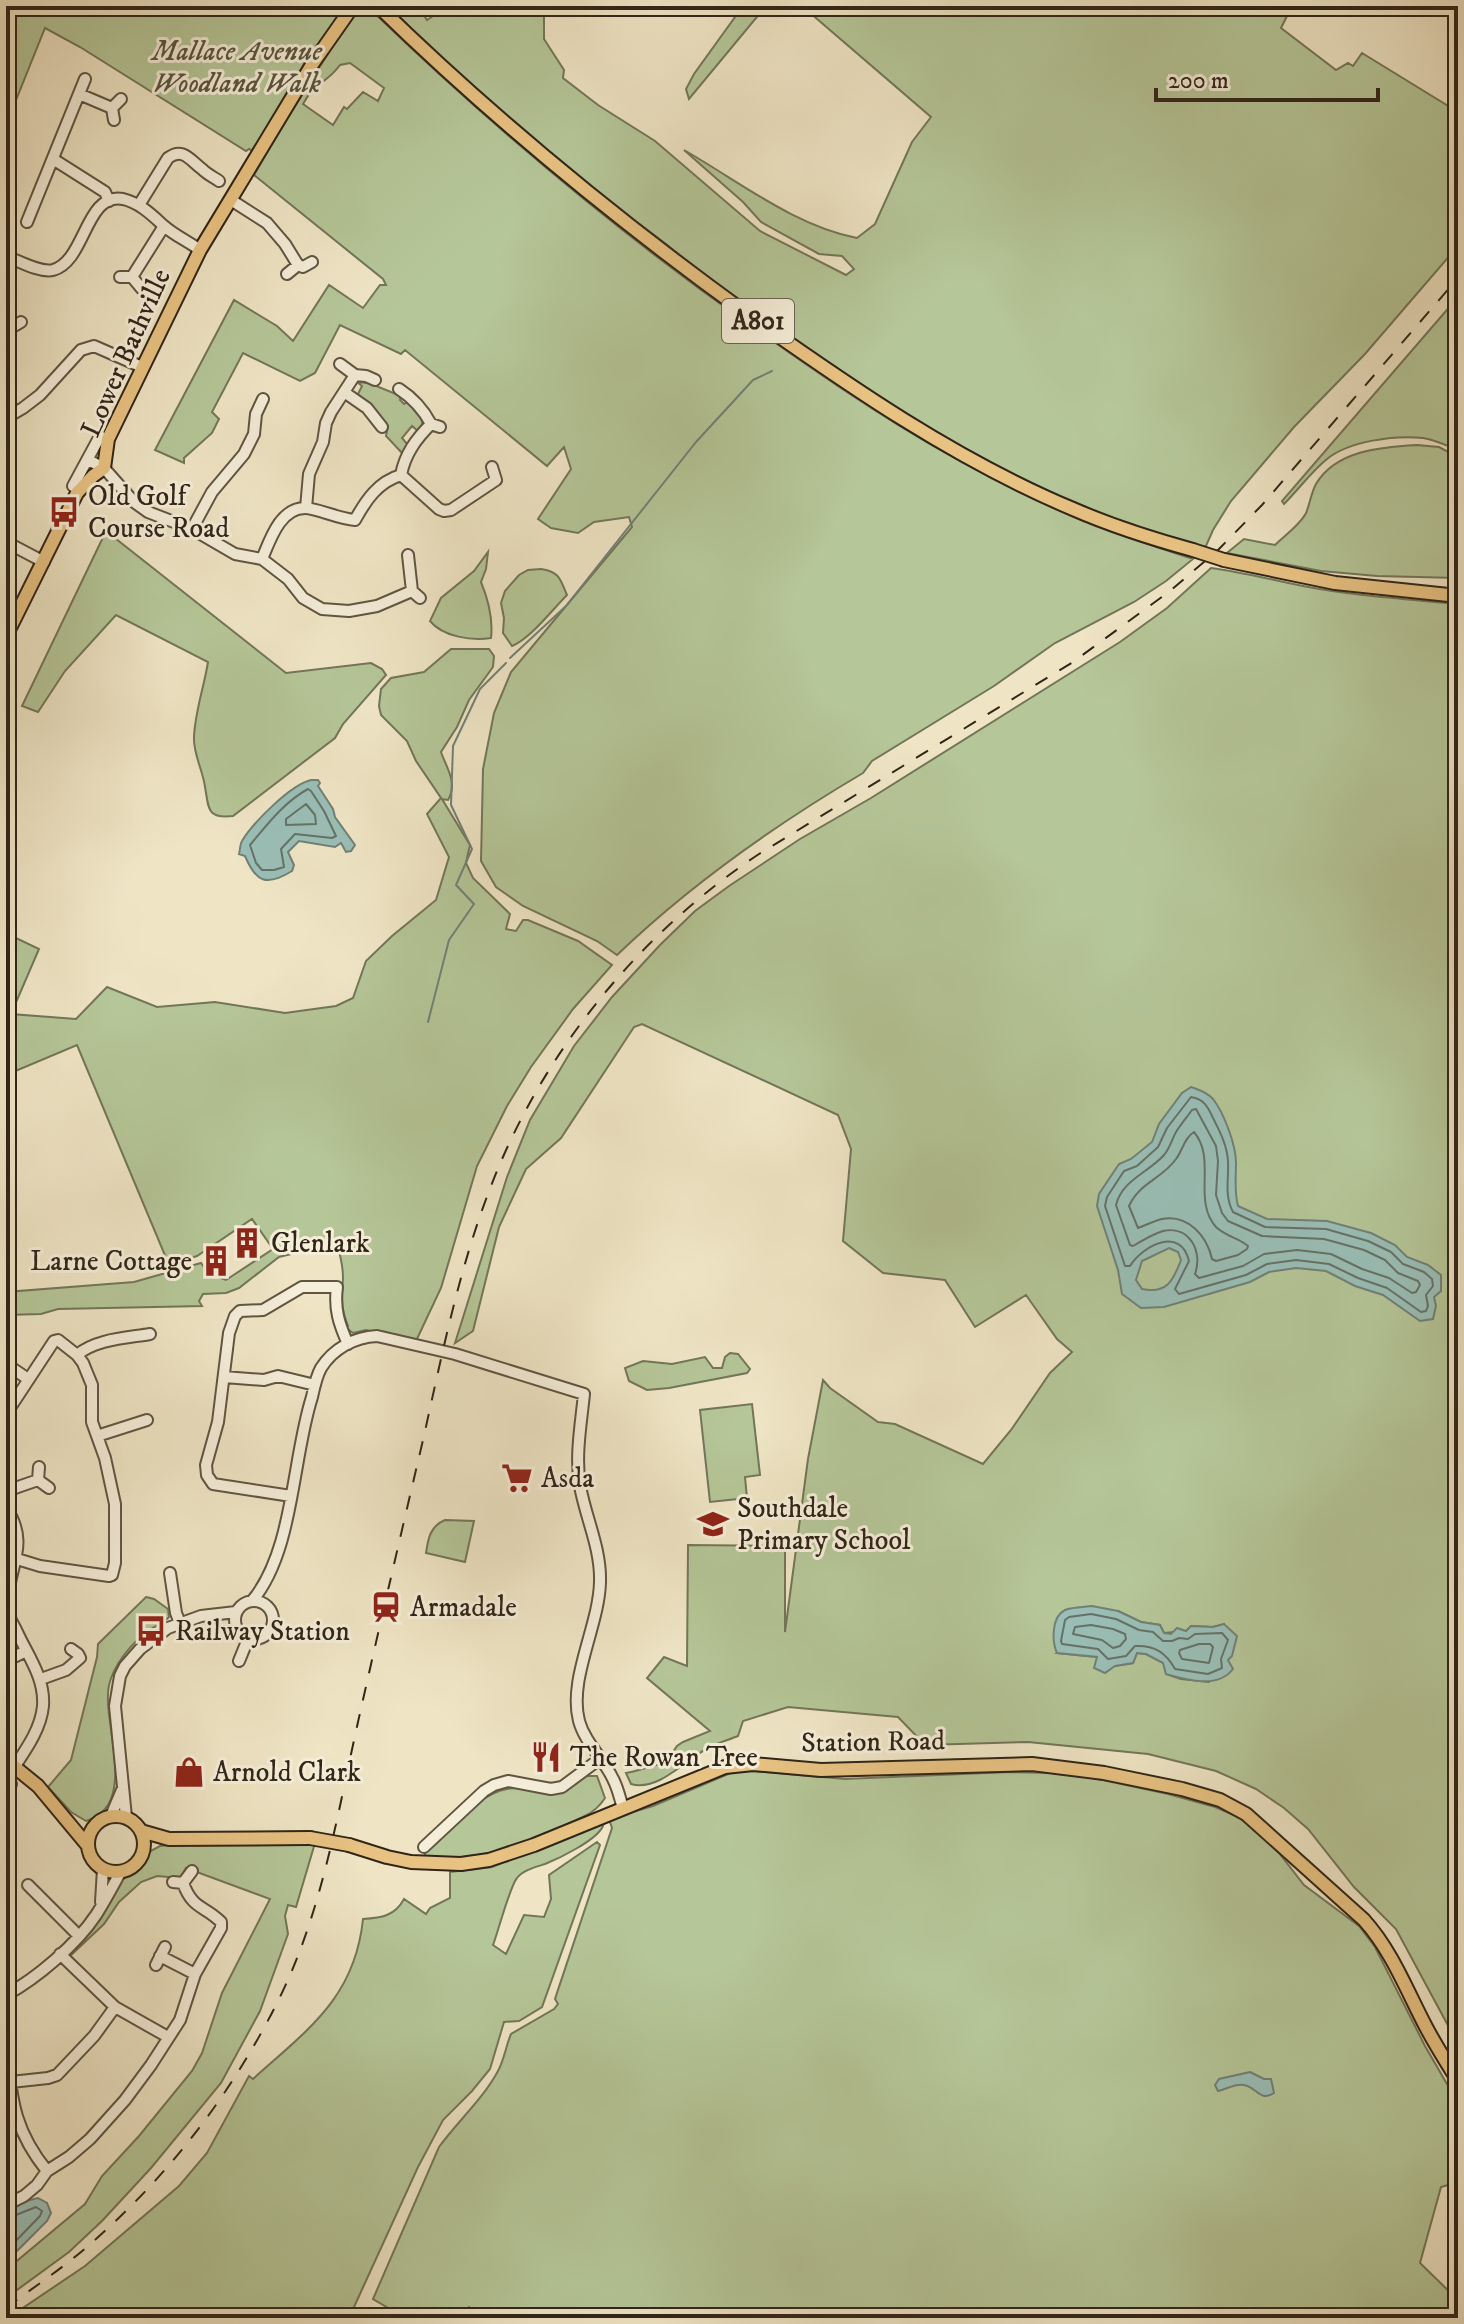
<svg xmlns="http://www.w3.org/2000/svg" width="1464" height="2324" viewBox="0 0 1464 2324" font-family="'IM FELL DW Pica',serif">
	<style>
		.green { fill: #b5c698; stroke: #727658; stroke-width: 2; fill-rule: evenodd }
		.water { fill: #9abfb7; stroke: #708177; stroke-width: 2; fill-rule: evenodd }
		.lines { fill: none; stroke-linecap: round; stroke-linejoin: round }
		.shore { stroke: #657268; stroke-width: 2 }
		.stream { stroke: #708177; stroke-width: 2 }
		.minor-casing { stroke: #605543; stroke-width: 14 }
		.major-casing { stroke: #302518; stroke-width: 16 }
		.minor { stroke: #f5eed9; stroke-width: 10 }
		.major { stroke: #e8c282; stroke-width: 12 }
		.rail { stroke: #302518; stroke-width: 2; stroke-dasharray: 14 14; stroke-linecap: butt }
		.major-bridge-casing { stroke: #302518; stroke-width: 16; stroke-linecap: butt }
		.major-bridge { stroke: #e8c282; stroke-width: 12 }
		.labels { text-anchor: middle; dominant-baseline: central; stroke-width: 6; stroke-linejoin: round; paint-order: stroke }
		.shield { fill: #f5eed9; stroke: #6b6152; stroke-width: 2 }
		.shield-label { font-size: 26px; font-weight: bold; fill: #302518 }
		.park-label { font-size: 28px; font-style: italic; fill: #58553e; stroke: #f5eed9 }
		.street-label { font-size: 28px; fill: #302518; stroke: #f5eed9 }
		.poi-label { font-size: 28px; fill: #302518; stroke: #f5eed9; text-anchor: start }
	</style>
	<rect width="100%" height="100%" fill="#efe5c5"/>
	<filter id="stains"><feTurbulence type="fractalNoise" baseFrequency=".0025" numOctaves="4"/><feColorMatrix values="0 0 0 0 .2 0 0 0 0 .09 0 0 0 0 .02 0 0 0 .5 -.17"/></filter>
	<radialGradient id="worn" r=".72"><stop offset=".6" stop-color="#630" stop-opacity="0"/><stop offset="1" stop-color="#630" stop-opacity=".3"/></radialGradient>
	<path class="green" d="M6,6H347L259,155L249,149L246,151L80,47L45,28L6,125Z
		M360,6H367C486,121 612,228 747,323C811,368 876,414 944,452C1023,497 1107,532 1193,559L1166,581L1134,602L1055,643L994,686L872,761L863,773C775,825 691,884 617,955L597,941L523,906L496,887L481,861L483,769L494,713L511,672L632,527L629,517L594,522L578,533L551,528L538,519L571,469L564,447L547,466L405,350L401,354L340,325L315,373L300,381L243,353L212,412L219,419L212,433L184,458V463L155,450L234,300L277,326L293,341L329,285L363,308L380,285H386L383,279L254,175C287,117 322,61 360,6ZM350,63L384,88L378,101L363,92L347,109L344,107L333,125L303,104C314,83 327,83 340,65Z
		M388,6H418L427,20L433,16L428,6H544V39L564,70L563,78L598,105L655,141L760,231L846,275L854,269L842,256L819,254L761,222L743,202L684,150C740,182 793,225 857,238L875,224L912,142L931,117L802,6H1292L1281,28L1336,70L1348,63L1353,66L1362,53L1458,112V246L1365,354L1294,427L1231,501L1213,530L1206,546L1201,548C1004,491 832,375 672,249C646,228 617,210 590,188C520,131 453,69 388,6Z
		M743,6H766L689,99L686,89L694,74Z
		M1458,297V450C1446,445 1435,440 1423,438C1395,435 1349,441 1327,459C1311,472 1299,489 1284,504L1282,501Z
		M357,382L369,383L401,396L400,400L404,404L409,401C418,411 428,419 419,432L412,426L402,438L408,445L403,454L386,436L388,426L358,394L362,386Z
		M1417,445L1439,447L1458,457V578L1377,576L1321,571L1227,553L1244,539L1275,545C1284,536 1300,525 1306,513C1310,504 1311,493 1316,484C1336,450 1382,447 1417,445Z
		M106,531L286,673L371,663L382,669L386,675L343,724L335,738L233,816C206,819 209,808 205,787C203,771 193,753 194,737C195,712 204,687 208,662L116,615L65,671L38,712L22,706Z
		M488,552L486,569L481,582C488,599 493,620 491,638C472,641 443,637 430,621L441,598L474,571Z
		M1211,568C1242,572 1272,580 1303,586C1354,596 1406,599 1458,604V2044L1396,1929L1354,1887L1308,1829L1284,1808L1256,1789L1216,1771L1148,1754L1028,1742L925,1745L898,1717L788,1707L743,1721L738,1736C728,1740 718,1743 708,1748C685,1760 658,1792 631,1784L626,1773C640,1771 651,1765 665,1763L677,1746L683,1742L710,1731L647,1678L664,1657L687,1666L688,1545L785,1546V1632L808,1459L823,1380L830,1388L878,1422L895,1424L983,1464L1011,1430L1050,1373L1072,1352L1057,1339L1026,1295L975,1327L945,1280L883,1273L843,1241L851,1149L838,1115L642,1024L634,1027L561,1138L526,1169L499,1227L473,1331L455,1343L507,1177L530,1120L574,1046L612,997L660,945L695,911L729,886L800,839L871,798L1120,642L1167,608ZM1118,1611L1141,1622L1160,1625L1164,1633L1186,1631L1191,1626L1213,1627L1224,1624L1228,1660L1209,1682L1181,1679L1166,1674L1164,1663L1146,1654L1137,1653L1133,1663L1115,1666L1097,1657L1057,1653Z
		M541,569C560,572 560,579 567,595C552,610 530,639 512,646L503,633L504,618L501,603L505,591L519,575L528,570Z
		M451,649H489L494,656L493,667L469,700L457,727L441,752C447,769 458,783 448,800L442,799L470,845L466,863L473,878L510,914L506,929L516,931L523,920H528L578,941L612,965L573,1009L531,1067L507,1106L477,1166L441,1288L416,1341L366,1330L353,1333L345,1327L348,1326C340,1306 342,1298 343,1278C343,1267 340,1254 337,1244L322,1247V1249L308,1250L279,1257L239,1288L226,1293L203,1294L199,1301L202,1306L58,1309L41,1314L6,1315V1292L134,1282L201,1263L209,1274L226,1280L273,1249L252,1219L197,1256L169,1265L77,1045L6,1075V938L14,937L39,949L11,1014L76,1019L107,987L157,1007L215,1002L285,1013L336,1006L353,998L366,961L392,936L436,900L449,857L427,814L441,798L416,761L407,741L381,715L379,706L381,689L391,678L424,672Z
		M730,1353L738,1354L750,1369L747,1373L669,1388L647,1390L629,1381L625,1368L643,1361L672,1364L705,1357L713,1368H722L725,1357Z
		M752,1404L760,1475L745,1477L747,1498L710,1502L700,1410Z
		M445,1520L474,1521L465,1562L426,1553C428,1539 430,1526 445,1520Z
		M146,1597L154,1599L168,1609L169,1617C163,1623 155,1626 148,1631C131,1644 114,1664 109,1685C101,1721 140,1806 86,1821L71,1812L48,1787L71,1760L97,1657L98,1644Z
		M753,1771L845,1779L1010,1772L1051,1773L1093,1778L1168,1794L1215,1807L1236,1816L1255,1828L1279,1853L1304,1885L1359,1926L1375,1947L1425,2046L1458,2103V2182L1441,2187L1420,2263L1458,2300V2318H486L469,2307L461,2318H399L400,2315L373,2299L439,2147C458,2121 483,2099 498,2071C504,2060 506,2046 511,2034L554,2009L558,2004L555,1999L612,1828L610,1822L612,1818L653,1806L733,1772Z
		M584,1776H597L605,1798C595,1813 586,1815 570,1823C525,1846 476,1862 425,1857V1851C446,1833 479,1793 507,1789C522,1786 537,1791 552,1794Z
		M598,1823L603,1826C597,1840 560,1858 545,1864C536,1867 523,1870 517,1878C510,1886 498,1932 493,1945L506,1954L524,1915L544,1917L551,1899L549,1875L597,1842L600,1845L542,2007L519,2021L504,2022L490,2069L472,2091L443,2120L418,2167L349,2318H8L85,2266L179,2186L207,2153L249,2076L253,2079C307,2030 355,1998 363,1919C381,1918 395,1916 404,1899L426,1914L430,1908L450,1898V1872L492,1867Z
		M184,1843H315L296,1907L288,1905L285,1916L288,1934L260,2011L221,2083L151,2168L102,2221L69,2252L6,2298V2270L85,2204L102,2176L139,2136L192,2071L202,2053L222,1993L270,1899L186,1868L180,1878L157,1876L141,1882L119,1902L104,1924L70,1956L65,1954L121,1879L145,1854L160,1846Z"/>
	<path class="water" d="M311,780H318L320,783L318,786L333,809L335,817L355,845L351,851L346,852L341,843L335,847L299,841L288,852L294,865L292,871C266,887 256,882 245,856L239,854C240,851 240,844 242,841C253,823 290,785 311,780Z
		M1191,1087C1199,1090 1207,1092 1213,1099C1224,1113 1236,1145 1236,1163C1236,1179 1234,1191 1238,1206L1267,1219L1327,1221L1371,1233L1395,1245L1407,1257L1428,1265L1441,1275V1291L1434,1297L1436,1306L1433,1319L1420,1321L1383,1295L1355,1286L1326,1271L1296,1268L1269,1272L1250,1282L1164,1307L1141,1308L1122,1294L1118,1270L1097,1206L1099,1194L1119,1164L1131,1159L1152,1142L1159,1124L1182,1093ZM1169,1248L1178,1252L1181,1260C1173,1281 1167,1294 1142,1289L1136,1280L1142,1261Z
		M1092,1606L1118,1611L1141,1622L1160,1625L1164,1633L1171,1634L1177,1628L1186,1631L1191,1626L1213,1627L1224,1624L1237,1636L1232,1656L1228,1660L1233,1669C1218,1689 1187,1680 1166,1674L1163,1663L1146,1654L1137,1653L1133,1663L1115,1666L1105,1673L1094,1668L1097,1657L1057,1653C1052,1642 1051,1617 1065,1610C1072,1607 1084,1607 1092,1606Z
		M1250,2072L1264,2079H1271L1274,2093C1260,2102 1258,2088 1244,2085C1236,2083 1227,2089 1218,2091L1215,2085L1219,2079Z
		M38,2198L47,2203L51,2213L47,2221L6,2262V2213L26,2201Z"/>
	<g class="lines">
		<path class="shore" d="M308,789L311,791L324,811L336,836L332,838L295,834L281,849L284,867L274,870H262L256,863L250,845C267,825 284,802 308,789Z
			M306,804L315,815L316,824L286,825V819Z
			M1191,1097C1204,1099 1208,1107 1213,1118C1220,1132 1227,1145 1228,1161C1229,1180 1224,1195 1233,1212L1265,1227L1326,1229L1368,1241L1391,1252L1403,1264L1424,1272L1432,1279L1433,1286L1426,1295L1428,1306L1426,1311L1421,1312L1387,1288L1358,1278L1329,1264L1296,1260L1267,1264L1246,1275L1179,1294L1175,1289L1189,1261C1181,1226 1143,1245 1130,1266H1125L1105,1206L1107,1197L1124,1171L1137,1166L1158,1147L1167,1128Z
			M1196,1109L1216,1146L1218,1161L1216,1195L1222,1213L1228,1221L1262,1236L1324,1239L1364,1250L1385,1260L1398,1273L1418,1281L1420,1285L1416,1292L1412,1293L1389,1278L1362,1269L1331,1254L1297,1250L1264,1254L1243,1266L1199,1278L1195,1274C1203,1252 1190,1225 1163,1231C1153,1234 1143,1240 1133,1246L1130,1245L1116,1205C1122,1180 1148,1173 1164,1155C1170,1148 1172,1139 1176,1132C1181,1124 1187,1117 1192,1110Z
			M1194,1132C1217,1159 1192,1200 1216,1227C1225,1236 1239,1238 1248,1246L1247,1249L1238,1255L1216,1261L1212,1259C1207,1236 1188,1214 1162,1219C1154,1221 1146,1225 1138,1228L1129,1206C1139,1183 1162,1179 1176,1159C1183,1150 1184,1138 1194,1132Z
			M1091,1614L1116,1619L1139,1630L1153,1632L1163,1641H1172L1179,1638L1188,1639L1195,1634L1222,1633L1228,1640L1221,1659L1222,1668L1208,1674L1175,1669C1166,1653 1155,1645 1135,1646L1126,1656L1108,1659L1098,1649L1062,1644L1061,1641L1065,1620L1069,1617Z
			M1091,1625L1113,1629L1125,1634L1126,1639L1120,1646L1113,1648L1102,1640L1073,1634L1075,1627Z
			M1199,1644H1210L1213,1647L1209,1663L1182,1659L1179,1653L1180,1650Z
			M6,2219L36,2207L42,2211L40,2216L6,2251"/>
		<path class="stream" d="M510,658L566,606L696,442L753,380L772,371
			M428,1022L449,940L474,904L456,885L472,849L451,805L453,746L480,689L506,663"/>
		<defs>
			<path id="minor" d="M79,94L112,108
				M114,120L112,108L121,99
				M53,159L105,192L109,201
				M231,200L267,223L285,244L298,265
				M139,205L168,158C183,147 190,160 202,169C207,174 213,177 219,181
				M27,222L85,79
				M6,256C19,261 40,273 53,270C86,261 85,192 123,199C140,203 152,215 164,226C174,235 189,242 200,250
				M287,274L298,265L303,267L312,262
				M120,277H132
				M142,289L132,277L164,226
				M6,328L9,329L21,322
				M9,341V329
				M340,364L355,375L366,376L375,380
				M399,389C413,398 423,409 431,424L440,427
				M344,392L367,408L382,427
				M6,418L23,408L40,395L81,350L94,346L142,367
				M88,460L104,468L134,502L148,512L192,529L235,554L262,559C270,540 280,508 305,508C316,508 339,519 355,520C366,500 378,482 401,475
				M401,475L439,509L444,511L451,510L496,480L492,467
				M401,475C405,454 416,439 431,424
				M73,486L100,436
				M306,508L309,474L323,442L326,423L331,412L355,375
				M192,529L212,492L244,454L254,434L256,414L263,399
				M6,542L44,562
				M408,555L412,591
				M262,559L288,579L303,598L322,609L349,611L377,606L412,591L420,598
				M77,1355C96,1339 126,1338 150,1334
				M6,1364L28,1379
				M224,1377L264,1380L278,1376L315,1385
				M584,1394C581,1424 575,1456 580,1486C586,1519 601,1548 600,1582C599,1626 568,1679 579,1721C585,1743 604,1759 613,1779C618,1788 620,1799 623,1808
				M6,1414L54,1341L58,1340L77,1355L83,1363L92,1385V1422L105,1458L115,1504V1563L112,1575L109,1576L40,1566L17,1559
				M97,1436L147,1420
				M39,1467L38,1480L49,1488
				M6,1494L15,1488L38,1480
				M291,1496L213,1484L207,1475L206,1465L218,1422L229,1333L235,1316L240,1311L263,1310L302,1287H337C334,1309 339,1324 348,1344
				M6,1508C34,1548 1,1575 9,1615C10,1620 15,1627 17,1632C28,1656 45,1678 43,1706C41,1728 27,1748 15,1766
				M170,1573L176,1613L180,1623
				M235 1620a19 19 0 1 1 38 0a19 19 0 1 1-38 0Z
				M252,1601C294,1551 292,1459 312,1397C314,1388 316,1377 321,1368C333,1349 354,1337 377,1336L455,1354L584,1394
				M6,1661L26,1651
				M239,1661L248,1639
				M41,1679L66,1670L80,1658L78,1654L71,1649
				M6,1797L11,1784
				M111,1816L122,1790
				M126,1817L115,1706L120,1676L125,1666L140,1649L168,1628L201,1616L236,1612
				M424,1847L484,1791L494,1785L508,1781L551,1789L562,1787L601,1758
				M183,1883L192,1871
				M6,1885L7,1886
				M28,1885L79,1936
				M101,1902L103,1869
				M60,1954L115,2007L168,2037
				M160,1956L195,1974
				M156,1965L165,1947
				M6,1995C37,1978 76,1945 96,1915C105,1901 113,1886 121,1871
				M6,2051C12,2101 14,2130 47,2171
				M11,2082L48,2078L57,2075L94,2036L115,2007
				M6,2205L24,2196L37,2185L47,2171L69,2157L90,2139L125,2100L151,2065L180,2020L195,1974L221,1928V1922C204,1905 193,1910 183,1883L173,1882"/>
			<path id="major" d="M378,6C493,118 616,219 746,313C849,386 956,460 1073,509C1112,526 1153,539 1193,550
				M1224,560L1335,583L1458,596
				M6,636L77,493L93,476L104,468L108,439L200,250L313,63L353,6
				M6,1760L38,1786L88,1846
				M88 1844a28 28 0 1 1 56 0a28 28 0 1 1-56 0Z
				M141,1831L169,1839L310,1838
				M349,1845L387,1857L411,1862L461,1864L489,1860L534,1845L725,1767L753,1764L821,1770L1032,1764L1104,1773L1182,1789L1220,1800L1246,1814L1364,1920C1392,1951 1407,1991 1426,2027C1436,2046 1447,2063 1458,2081"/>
		</defs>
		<use href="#minor" class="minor-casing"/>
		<use href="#major" class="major-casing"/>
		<use href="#minor" class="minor"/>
		<use href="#major" class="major"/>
		<path class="rail" d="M6,2308C31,2289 57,2272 81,2252C164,2182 231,2096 279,1999C322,1912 337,1816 358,1722C379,1628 401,1534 423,1440C442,1355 459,1268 491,1186C543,1051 639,934 759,854L1073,662L1170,591L1219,549L1262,505L1458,278"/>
		<defs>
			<path id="major-bridge" d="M1193,550L1224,560
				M310,1838L349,1845"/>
		</defs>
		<use href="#major-bridge" class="major-bridge-casing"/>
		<use href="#major-bridge" class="major-bridge"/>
	</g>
	<defs>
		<symbol id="bus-bare" viewBox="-9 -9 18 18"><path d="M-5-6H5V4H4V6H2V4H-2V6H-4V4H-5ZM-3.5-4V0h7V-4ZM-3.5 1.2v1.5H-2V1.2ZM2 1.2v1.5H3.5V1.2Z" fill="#8f2418" stroke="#f5eed9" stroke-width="2.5" paint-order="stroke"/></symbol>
		<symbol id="building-bare" viewBox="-9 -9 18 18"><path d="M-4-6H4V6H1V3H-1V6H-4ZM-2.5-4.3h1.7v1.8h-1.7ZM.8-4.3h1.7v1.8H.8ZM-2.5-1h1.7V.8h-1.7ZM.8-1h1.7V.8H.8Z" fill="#8f2418" stroke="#f5eed9" stroke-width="2.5" paint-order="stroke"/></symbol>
		<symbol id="supermarket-bare" viewBox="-9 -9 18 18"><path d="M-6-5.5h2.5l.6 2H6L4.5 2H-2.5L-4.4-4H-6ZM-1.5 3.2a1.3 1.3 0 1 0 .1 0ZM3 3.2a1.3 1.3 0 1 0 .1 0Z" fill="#8f2418" stroke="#f5eed9" stroke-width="2.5" paint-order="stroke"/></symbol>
		<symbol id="school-bare" viewBox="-9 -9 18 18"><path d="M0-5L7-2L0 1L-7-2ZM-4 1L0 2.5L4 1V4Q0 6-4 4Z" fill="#8f2418" stroke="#f5eed9" stroke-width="2.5" paint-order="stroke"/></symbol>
		<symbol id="station-bare" viewBox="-9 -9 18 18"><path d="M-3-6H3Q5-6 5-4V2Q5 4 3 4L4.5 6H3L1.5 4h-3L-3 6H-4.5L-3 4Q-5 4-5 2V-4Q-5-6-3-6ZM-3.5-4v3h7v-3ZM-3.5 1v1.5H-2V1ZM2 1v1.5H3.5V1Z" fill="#8f2418" stroke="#f5eed9" stroke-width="2.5" paint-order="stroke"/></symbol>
		<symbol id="restaurant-bare" viewBox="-9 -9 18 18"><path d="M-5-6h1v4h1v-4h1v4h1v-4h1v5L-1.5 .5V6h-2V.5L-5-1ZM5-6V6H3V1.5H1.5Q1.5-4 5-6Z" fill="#8f2418" stroke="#f5eed9" stroke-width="2.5" paint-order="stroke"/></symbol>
		<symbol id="shop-bare" viewBox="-9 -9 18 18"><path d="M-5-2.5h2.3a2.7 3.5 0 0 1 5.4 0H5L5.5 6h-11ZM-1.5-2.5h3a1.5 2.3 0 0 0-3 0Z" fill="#8f2418" stroke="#f5eed9" stroke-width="2.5" paint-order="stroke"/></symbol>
	</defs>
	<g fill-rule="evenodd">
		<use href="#bus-bare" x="42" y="490" width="44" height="44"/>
		<use href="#building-bare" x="225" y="1221" width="44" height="44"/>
		<use href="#building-bare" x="194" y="1239" width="44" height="44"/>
		<use href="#supermarket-bare" x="495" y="1456" width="44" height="44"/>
		<use href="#school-bare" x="691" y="1502" width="44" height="44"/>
		<use href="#station-bare" x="364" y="1585" width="44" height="44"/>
		<use href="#bus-bare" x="129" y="1609" width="44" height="44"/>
		<use href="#restaurant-bare" x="524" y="1735" width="44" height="44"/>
		<use href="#shop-bare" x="167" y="1750" width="44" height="44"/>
	</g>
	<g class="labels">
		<rect class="shield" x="722" y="299" width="72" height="44" rx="6"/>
		<g class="shield-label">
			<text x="758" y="321">A801</text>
		</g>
		<g class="park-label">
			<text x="237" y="51">Mallace Avenue<tspan x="237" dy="32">Woodland Walk</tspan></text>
		</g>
		<g class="street-label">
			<text transform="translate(126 353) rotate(-66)">Lower Bathville</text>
			<text transform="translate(873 1742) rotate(-1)">Station Road</text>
		</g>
		<g class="poi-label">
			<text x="88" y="496">Old Golf<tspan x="88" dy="32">Course Road</tspan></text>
			<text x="271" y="1243">Glenlark</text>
			<text x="192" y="1261" text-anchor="end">Larne Cottage</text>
			<text x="541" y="1478">Asda</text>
			<text x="737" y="1508">Southdale<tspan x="737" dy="32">Primary School</tspan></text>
			<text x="410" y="1607">Armadale</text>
			<text x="175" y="1631">Railway Station</text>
			<text x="570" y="1757">The Rowan Tree</text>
			<text x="213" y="1772">Arnold Clark</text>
		</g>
	</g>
	<rect width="1464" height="2324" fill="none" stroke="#efe5c5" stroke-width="32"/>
	<rect x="8" y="8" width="1448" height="2308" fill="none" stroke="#302518" stroke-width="4"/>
	<rect x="16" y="16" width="1432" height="2292" fill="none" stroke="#302518" stroke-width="2"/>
	<path d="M1156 88v12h222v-12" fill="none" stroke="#302518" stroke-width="4"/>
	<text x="1168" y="88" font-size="24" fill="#302518" stroke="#f5eed9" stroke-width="6" paint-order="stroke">200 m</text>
	<rect width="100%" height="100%" filter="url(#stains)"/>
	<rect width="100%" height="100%" fill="url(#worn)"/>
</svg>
